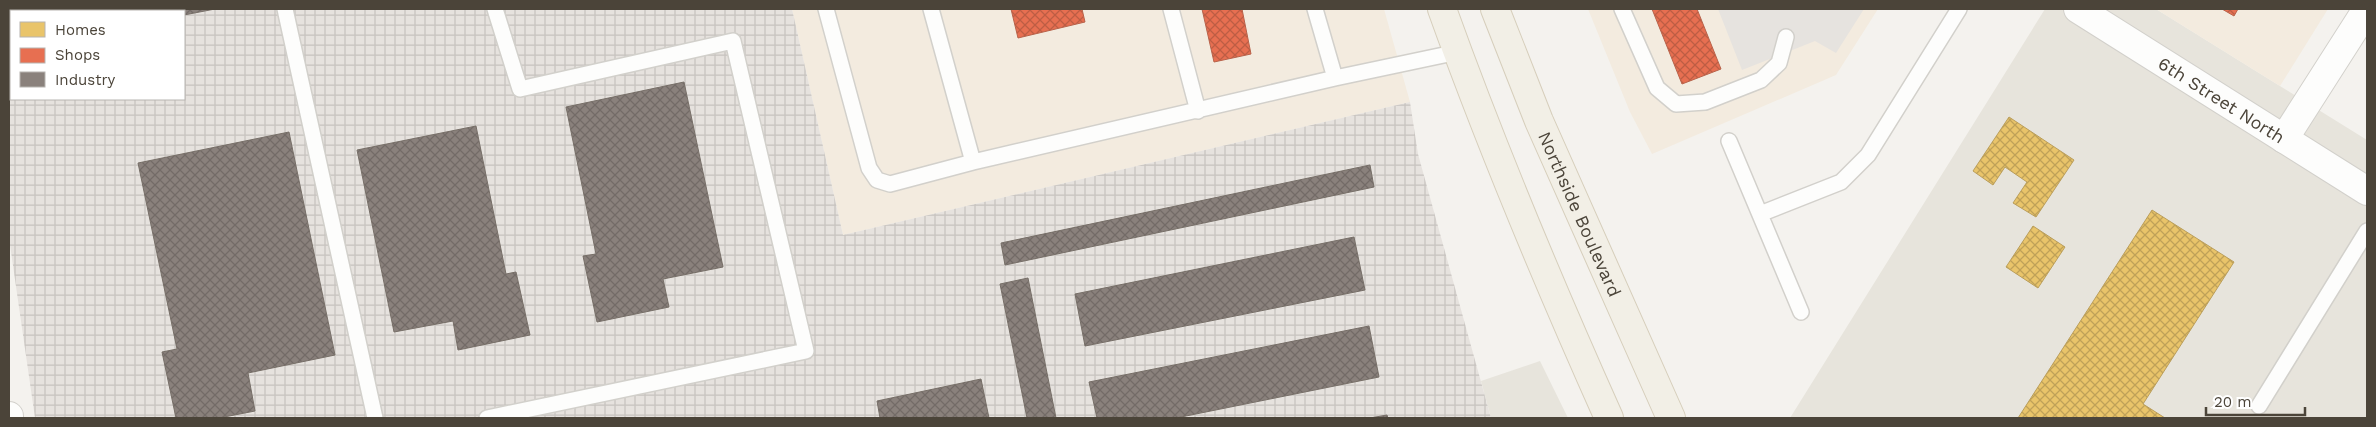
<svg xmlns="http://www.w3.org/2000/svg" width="2376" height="427" viewBox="0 0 2376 427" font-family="'Work Sans',sans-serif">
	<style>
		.residential { fill: #e7e4dc }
		.commercial { fill: #f3ebdf }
		.industrial { fill: url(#industrial-grid); fill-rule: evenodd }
		.parking { fill: #e6e3df }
		.homes { fill: url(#homes-cross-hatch); stroke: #ba9e5b }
		.shops { fill: url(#shops-cross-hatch); stroke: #b8624a }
		.industry { fill: url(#industry-cross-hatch); stroke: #776f68 }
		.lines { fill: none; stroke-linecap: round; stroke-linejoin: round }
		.service-casing { stroke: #d2d0cb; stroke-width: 18 }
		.minor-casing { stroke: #d2d0cb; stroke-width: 30 }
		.tertiary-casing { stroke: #d2d0cb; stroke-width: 30 }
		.primary-casing { stroke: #d6cebb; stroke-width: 30 }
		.service { stroke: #fdfdfc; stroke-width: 15 }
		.minor { stroke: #fdfdfc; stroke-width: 28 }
		.tertiary { stroke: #fdfdfc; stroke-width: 28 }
		.primary { stroke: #f2efe6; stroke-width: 28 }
		.labels { text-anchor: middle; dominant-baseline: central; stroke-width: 5; stroke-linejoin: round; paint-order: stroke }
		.street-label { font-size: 18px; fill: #4b4439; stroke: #fff }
	</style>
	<defs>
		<pattern id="industrial-grid" width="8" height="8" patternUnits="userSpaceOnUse" patternTransform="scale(1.25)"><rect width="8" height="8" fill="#e6e2de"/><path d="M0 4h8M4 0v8" fill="none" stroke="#c7c3bf"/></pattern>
		<pattern id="homes-cross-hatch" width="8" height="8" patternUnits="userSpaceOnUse" patternTransform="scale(1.25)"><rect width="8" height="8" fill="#e9c46a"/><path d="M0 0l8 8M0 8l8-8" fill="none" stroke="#bfa158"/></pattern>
		<pattern id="shops-cross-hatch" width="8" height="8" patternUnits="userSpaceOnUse" patternTransform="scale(1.25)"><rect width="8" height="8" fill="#e76f51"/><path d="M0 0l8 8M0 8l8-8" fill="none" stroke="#bd5d44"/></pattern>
		<pattern id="industry-cross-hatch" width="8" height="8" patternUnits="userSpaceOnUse" patternTransform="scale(1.25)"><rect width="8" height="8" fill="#8a817c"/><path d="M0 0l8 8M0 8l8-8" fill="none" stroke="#736b67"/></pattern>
	</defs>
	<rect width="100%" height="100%" fill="#f4f2ee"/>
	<path class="residential" d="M2045,9H2156L2367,140V418H1790Z
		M1540,361L1568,418H1491L1481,381Z"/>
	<path class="commercial" d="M792,9H1384L1410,102L843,235Z
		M1588,9H1878L1836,75L1652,154L1630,112Z
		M2156,9H2328L2280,86Z"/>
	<path class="industrial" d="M9,9H792L843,235L1410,102L1418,154L1491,418H35L9,238ZM11,11H184V99H11Z"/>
	<path class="parking" d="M1718,9H1864L1836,53L1815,41L1742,70Z"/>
	<path class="homes" d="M2009,117L2074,160L2036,217L2013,203L2027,182L2005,167L1993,185L1973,171Z
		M2152,210L2234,262L2143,404L2165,418H2018Z
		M2033,226L2065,247L2038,288L2006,267Z"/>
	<path class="shops" d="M1011,9H1082L1085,22L1018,38Z
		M1202,9H1242L1251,54L1214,62Z
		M1652,9H1697L1721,69L1682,84Z
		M2222,9H2238L2234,16Z"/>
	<path class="industry" d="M86,9H215L184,15V11H87Z
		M684,82L723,267L663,279L669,307L597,322L583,256L596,254L566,107Z
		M476,126L506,274L516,272L530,335L458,350L453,321L394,332L357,150Z
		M289,132L335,355L248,373L255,411L219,418H176L162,352L177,349L138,163Z
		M1370,165L1374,187L1005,265L1001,243Z
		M1354,237L1365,290L1085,346L1075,294Z
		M1028,278L1056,418H1027L1000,284Z
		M1369,326L1379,377L1176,418H1097L1089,382Z
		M981,379L989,418H880L877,401Z
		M1387,415L1388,418H1370Z"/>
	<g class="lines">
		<defs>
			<path id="service" d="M285,9L375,418
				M826,9L869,168L877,180L890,184L973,162
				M931,9L973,162L1335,78
				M1171,9L1198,111
				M1315,9L1335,78L1458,52
				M1622,9L1657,88L1676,104L1705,102L1761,80L1779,63L1786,37
				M1729,141L1801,312
				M1760,214L1841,182L1868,155L1959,9
				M2259,406L2367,231
				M487,418L806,351L733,41L520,89L495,9"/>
			<path id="minor" d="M2284,139L2367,9
				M9,416V418"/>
			<g id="tertiary">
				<path id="s1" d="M2078,9L2367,191"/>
			</g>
			<g id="primary">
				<path d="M1442,9C1492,148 1549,284 1609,418"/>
				<path id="s2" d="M1495,9L1539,121L1671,418"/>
			</g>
		</defs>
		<use href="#service" class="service-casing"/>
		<use href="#minor" class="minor-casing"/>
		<use href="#tertiary" class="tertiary-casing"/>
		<use href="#primary" class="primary-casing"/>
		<use href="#service" class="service"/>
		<use href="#minor" class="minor"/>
		<use href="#tertiary" class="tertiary"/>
		<use href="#primary" class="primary"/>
	</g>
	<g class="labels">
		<g class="street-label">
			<text stroke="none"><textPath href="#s1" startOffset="170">6th Street North</textPath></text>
			<text stroke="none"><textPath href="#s2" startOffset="222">Northside Boulevard</textPath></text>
		</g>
	</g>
	<rect width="2376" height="427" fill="none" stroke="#4b4439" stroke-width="20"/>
	<rect x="10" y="10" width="175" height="90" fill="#ffffff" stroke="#b7b4b0"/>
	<rect x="20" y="22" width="25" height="15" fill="#e9c46a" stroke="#b7b4b0"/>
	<text x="55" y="35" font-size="15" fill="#4b4439">Homes</text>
	<rect x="20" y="48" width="25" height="15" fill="#e76f51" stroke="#b7b4b0"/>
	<text x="55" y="60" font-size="15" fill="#4b4439">Shops</text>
	<rect x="20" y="72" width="25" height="15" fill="#8a817c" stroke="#b7b4b0"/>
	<text x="55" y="85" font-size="15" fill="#4b4439">Industry</text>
	<path d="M2206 407v8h99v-8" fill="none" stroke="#4b4439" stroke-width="2.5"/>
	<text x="2214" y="407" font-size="15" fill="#4b4439" stroke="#ffffff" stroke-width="4" paint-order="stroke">20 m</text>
</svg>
